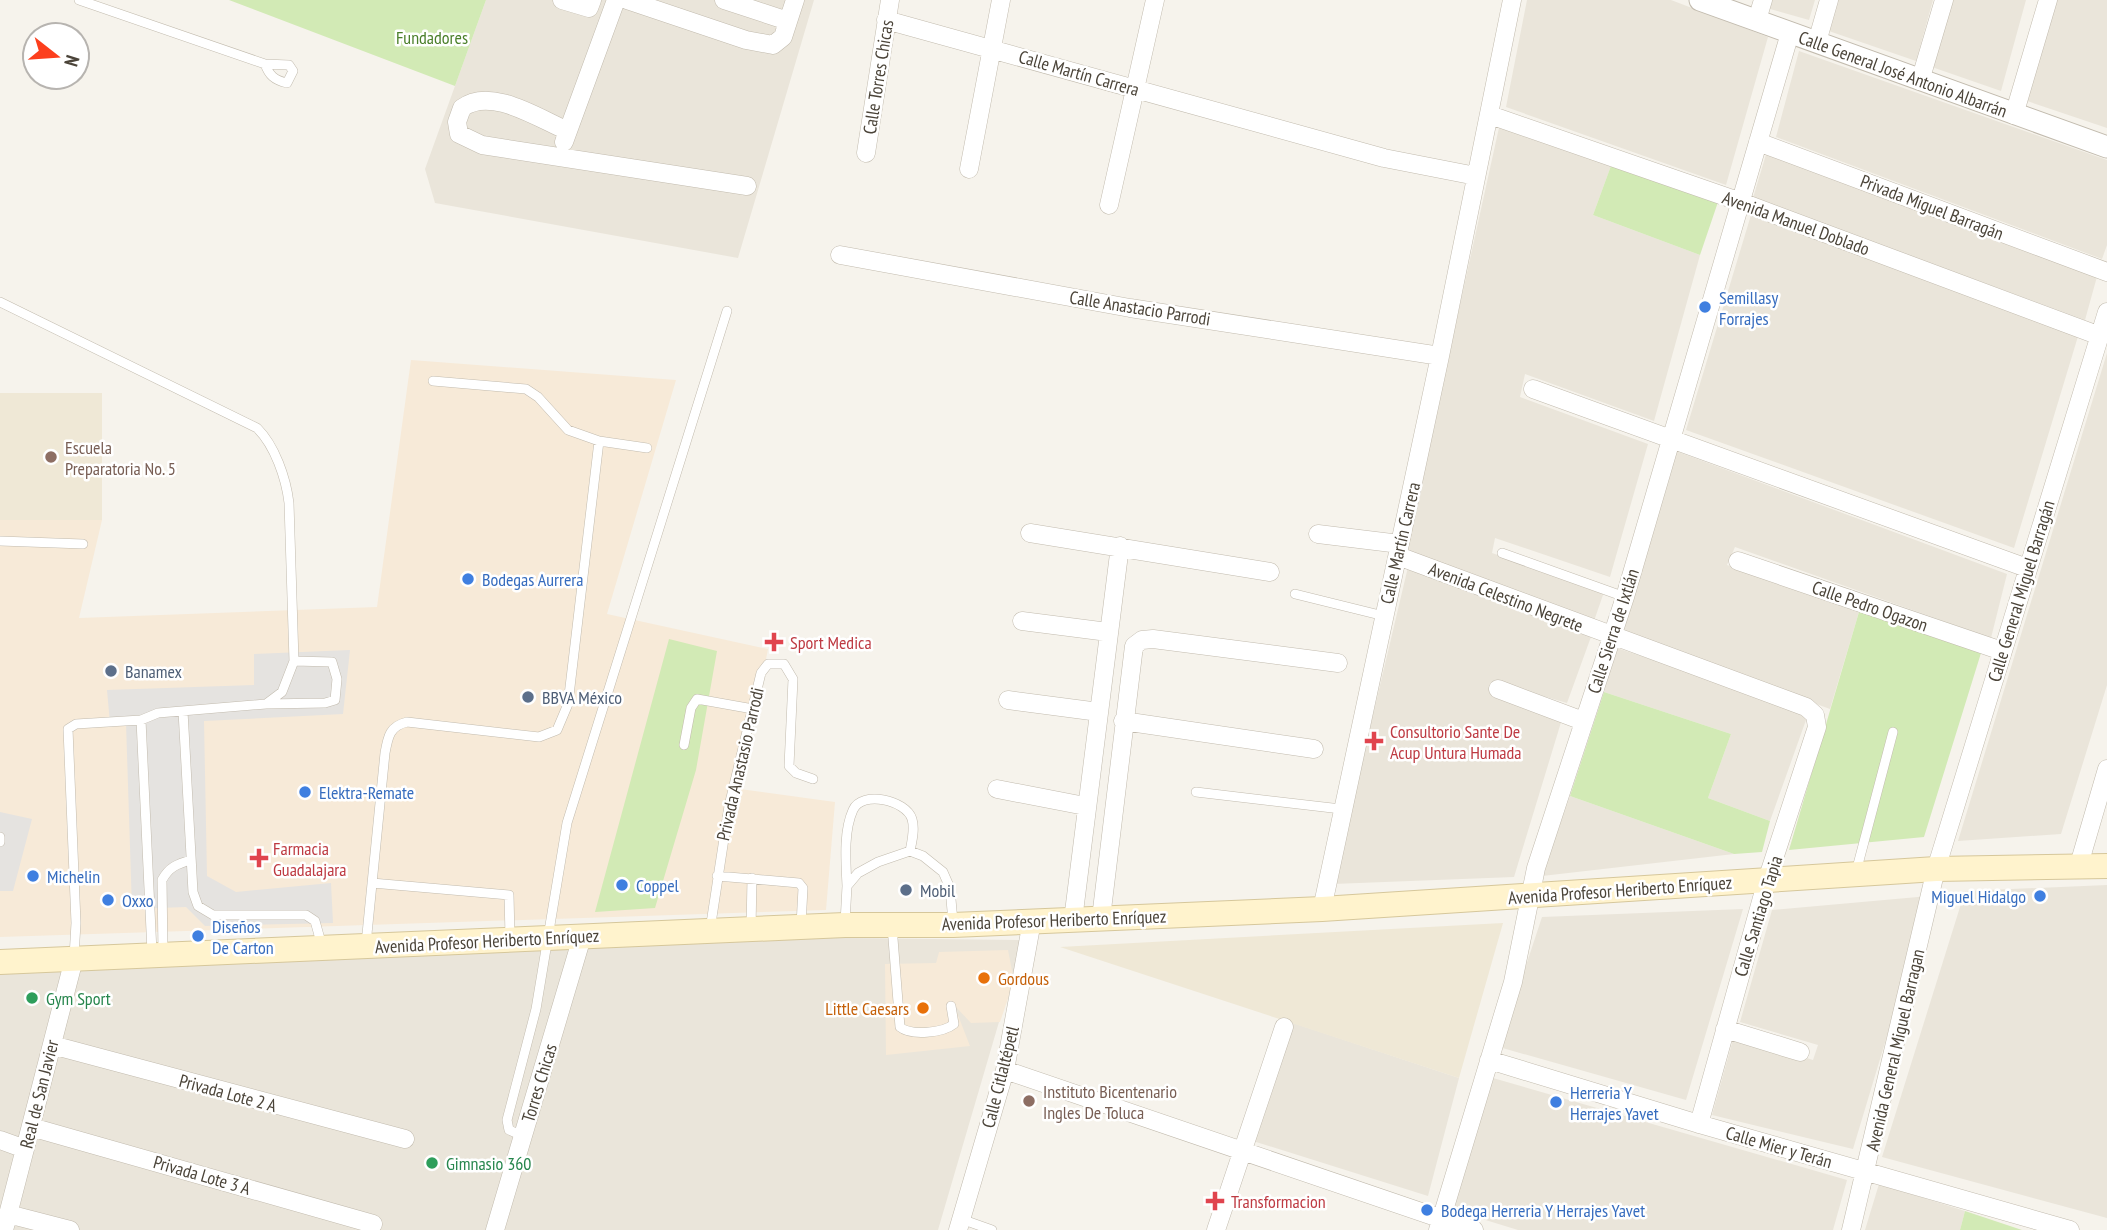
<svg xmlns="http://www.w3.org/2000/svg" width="2107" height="1230" viewBox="0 0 2107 1230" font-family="'PT Sans Narrow',sans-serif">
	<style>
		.residential { fill: #eae5da }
		.commercial { fill: #f7ead8 }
		.education { fill: #efe8d6 }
		.green { fill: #d2eab5 }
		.parking { fill: #e5e3e0 }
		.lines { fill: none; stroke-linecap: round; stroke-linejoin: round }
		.service-casing { stroke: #c2bbae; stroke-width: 10 }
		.minor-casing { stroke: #c2bbae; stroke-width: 19 }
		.tertiary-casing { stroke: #c2bbae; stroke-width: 23 }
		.secondary-casing { stroke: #d6c79b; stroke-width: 26 }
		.service { stroke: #fff; stroke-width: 9 }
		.minor { stroke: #fff; stroke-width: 18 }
		.tertiary { stroke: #fff; stroke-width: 21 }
		.secondary { stroke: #fff3cd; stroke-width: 24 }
		.shop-dot { fill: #3f7fe0; stroke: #fff; stroke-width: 2.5 }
		.education-dot { fill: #8d6e63; stroke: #fff; stroke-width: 2.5 }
		.health-dot { fill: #e0444e; stroke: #fff; stroke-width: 2.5 }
		.service-dot { fill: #5c6f8a; stroke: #fff; stroke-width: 2.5 }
		.food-dot { fill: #e8710a; stroke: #fff; stroke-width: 2.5 }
		.leisure-dot { fill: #2e9e5b; stroke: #fff; stroke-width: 2.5 }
		.labels { text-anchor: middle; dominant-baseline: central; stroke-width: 5; stroke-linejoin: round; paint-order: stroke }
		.park-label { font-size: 18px; fill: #4a7f2a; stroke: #fff }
		.street-label { font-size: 18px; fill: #4b4439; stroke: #fff }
		.shop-label { font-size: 18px; fill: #366cbe; stroke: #fff; text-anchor: start }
		.education-label { font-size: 18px; fill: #785e54; stroke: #fff; text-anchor: start }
		.health-label { font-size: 18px; fill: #be3a42; stroke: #fff; text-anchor: start }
		.service-label { font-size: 18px; fill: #4e5e75; stroke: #fff; text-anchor: start }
		.food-label { font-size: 18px; fill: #c56008; stroke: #fff; text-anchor: start }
		.leisure-label { font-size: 18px; fill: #27864d; stroke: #fff; text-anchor: start }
	</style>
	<rect width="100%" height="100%" fill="#f6f3ec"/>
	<path class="residential" d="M486,0H814L738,258L435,203L425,169Z
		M1527,0H1671L1768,37L1726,185L1506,107Z
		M1772,0H1815L1809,20L1770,9Z
		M1832,0H1933L1916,61L1823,29Z
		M1947,0H2026L2001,91L1929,66Z
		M2056,0H2107V128L2027,101Z
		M1799,51L2107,160V245L2102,259L1776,137Z
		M1500,123L1612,163L1593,215L1700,255L1654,421L1525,374L1520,397L1648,444L1610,577L1495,538L1492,553L1604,592L1594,621L1405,554Z
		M1767,151L2098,273L2085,320L1753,198Z
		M1751,215L2079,333L2014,548L1686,430Z
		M2107,353V685L2061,834L1958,841Z
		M1673,450L2007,574L1991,638L1735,547L1727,565L1859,612L1830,709L1620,632Z
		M1408,567L1592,634L1567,703L1498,683L1492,696L1562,719L1514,877L1333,884Z
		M1617,648L1802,710L1806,720L1770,821L1708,798L1731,734L1604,692Z
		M1570,796L1734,854L1542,876Z
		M2107,885V1218L1882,1157L1965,891Z
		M1929,896L1853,1149L1712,1115L1734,1036L1813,1060L1818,1045L1740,1022L1772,910Z
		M1743,909L1686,1100L1499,1047L1542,917Z
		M515,934L1023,940L938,1230H0V966Z
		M1290,1022L1459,1078L1428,1196L1253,1141Z
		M1493,1078L1847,1180L1833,1230H1518L1453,1210Z
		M1879,1184L1965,1211L1960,1230H1865Z"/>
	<path class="commercial" d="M411,360L676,380L607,614L768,649L740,789L835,802L826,910L0,937V520H102L79,618L377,607Z
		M1008,950L1014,981L1000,1022L971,1023L954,1005L970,1046L886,1055L885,964L936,963L939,952Z"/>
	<path class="education" d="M0,393H102V520H0Z
		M1503,923L1459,1078L1060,947Z"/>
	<path class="green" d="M229,0H486L455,86Z
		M1612,163L1718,202L1700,255L1593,215Z
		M1859,612L1981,653L1924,837L1789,850Z
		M669,639L717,651L696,770L655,908L595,912Z
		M1604,692L1731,734L1708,798L1770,821L1762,852L1734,854L1570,796Z
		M1965,1211L2022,1230H1960Z"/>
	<path class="parking" d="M350,650L343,714L204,721L207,876L236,892L331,883L333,923L205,926L186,907L132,909L126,723H110L107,690L254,685V654Z
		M0,812L32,819L13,891H0Z"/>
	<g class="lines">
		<defs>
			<path id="service" d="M79,0L265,64L289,65L293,71L287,83C274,80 269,75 265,64
				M0,302L257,428C275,446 286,478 289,503L294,661L282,692L266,704
				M433,381L526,389L538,397L568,430L599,441
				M0,541L83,544
				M1502,553L1625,597
				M1295,594L1384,616
				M183,711L193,892L198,906L213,915H306L315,921L322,946
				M141,720L152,952
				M684,745L691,708L697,699L753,709
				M1196,792L1341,809
				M0,837V842
				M1856,872L1893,732
				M717,876L799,883L803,888L801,925
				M372,883L509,895L510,937
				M847,886C846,863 843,832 853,810C862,790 906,800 912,819C915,829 912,841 910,851
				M845,923L847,886L858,873L878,862L910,851L923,856L943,872L950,888L953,922
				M892,926L900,1027C911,1036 943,1033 954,1024L951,1006
				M751,929L752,878
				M710,930L729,806L761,673L768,664H784L793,679L789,766L796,773L813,779
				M366,944L385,753C388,736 390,726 407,722L539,737L557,730L568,704L599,441L647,448
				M163,953L162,880C169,867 177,864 191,860
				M74,957L76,923L68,729L76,724L141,720L158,713L266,704L325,703L335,700L337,679L332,662L294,661
				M523,1136L509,1130L507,1120L536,1009L567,823L727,311
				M961,1219L992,1230"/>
			<path id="minor" d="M562,0L589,8L592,0
				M627,0L746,40L773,45L783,37L795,0
				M724,0L788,21
				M886,20L1384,158L1476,176
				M1757,20L1763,0
				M1817,42L1829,0
				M1920,81L1944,0
				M1490,115L1741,202L2100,336
				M2014,115L2048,0
				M568,131C539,119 491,86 462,108L457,122L459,134L482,145L747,186
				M564,142L616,0
				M1758,142L2107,272
				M866,153L890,0
				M969,169L1001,0
				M1109,205L1155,0
				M840,255L1130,308L1440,356
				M1533,389L2027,568
				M1030,533L1270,572
				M1318,534L1400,544
				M1398,556L1806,707L1815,715L1817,727L1767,880L1699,1124
				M1738,561L2002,651
				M1022,621L1108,632
				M1498,689L1583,721
				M1008,700L1099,712
				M1123,721L1314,749
				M997,789L1085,806
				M2078,868L2107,769
				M1322,909L1440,356L1512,0
				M1101,918L1134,646L1142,640L1153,639L1338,663
				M1073,920L1120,546
				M1725,1029L1800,1052
				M52,1045L405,1139
				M1489,1060L1699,1124L2070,1230
				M1005,1070L1474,1230
				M31,1127L373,1224
				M0,1140L25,1149
				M8,1214L70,1230
				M4,1230L74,959
				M495,1230L582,937
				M958,1230L1005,1070L1032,921
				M1216,1230L1284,1027
				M1438,1230L1513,982L1536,868L1625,597L1790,33
				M1851,1230L1936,869L2107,312"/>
			<path id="tertiary" d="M1700,0L2107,147"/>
			<path id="secondary" d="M0,962L845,925H953L1322,909L1936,869L2107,866"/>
		</defs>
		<use href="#service" class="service-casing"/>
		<use href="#minor" class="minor-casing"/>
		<use href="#tertiary" class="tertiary-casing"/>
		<use href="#secondary" class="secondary-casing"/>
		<use href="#service" class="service"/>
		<use href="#minor" class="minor"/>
		<use href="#tertiary" class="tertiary"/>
		<use href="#secondary" class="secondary"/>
	</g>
	<g class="shop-dot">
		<circle cx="1705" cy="307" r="7"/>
		<circle cx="468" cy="579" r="7"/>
		<circle cx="305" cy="792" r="7"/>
		<circle cx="33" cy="876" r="7"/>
		<circle cx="622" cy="885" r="7"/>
		<circle cx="2040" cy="896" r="7"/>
		<circle cx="108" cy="900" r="7"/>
		<circle cx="198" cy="936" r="7"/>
		<circle cx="1556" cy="1102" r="7"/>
		<circle cx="1427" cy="1210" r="7"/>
	</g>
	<g class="education-dot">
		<circle cx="51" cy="457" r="7"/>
		<circle cx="1029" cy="1101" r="7"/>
	</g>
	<g class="health-dot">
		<path d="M770.5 631.5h7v7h7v7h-7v7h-7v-7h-7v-7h7z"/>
		<path d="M1370.5 730.5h7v7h7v7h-7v7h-7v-7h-7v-7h7z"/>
		<path d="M255.5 847.5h7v7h7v7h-7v7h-7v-7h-7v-7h7z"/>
		<path d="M1211.5 1190.5h7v7h7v7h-7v7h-7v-7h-7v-7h7z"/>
	</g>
	<g class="service-dot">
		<circle cx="111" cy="671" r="7"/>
		<circle cx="528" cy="697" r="7"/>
		<circle cx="906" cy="890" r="7"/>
	</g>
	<g class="food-dot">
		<circle cx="984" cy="978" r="7"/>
		<circle cx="923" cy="1008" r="7"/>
	</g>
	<g class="leisure-dot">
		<circle cx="32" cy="998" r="7"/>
		<circle cx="432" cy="1163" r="7"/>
	</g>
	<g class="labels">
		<g class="park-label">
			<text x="432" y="37">Fundadores</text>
		</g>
		<g class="street-label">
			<text transform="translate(1079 73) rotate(16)">Calle Martín Carrera</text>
			<text transform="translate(1903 74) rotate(20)">Calle General José Antonio Albarrán</text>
			<text transform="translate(878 77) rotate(-81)">Calle Torres Chicas</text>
			<text transform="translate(1932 207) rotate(21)">Privada Miguel Barragán</text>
			<text transform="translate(1796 223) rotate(20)">Avenida Manuel Doblado</text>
			<text transform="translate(1140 308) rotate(9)">Calle Anastacio Parrodi</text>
			<text transform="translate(1400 543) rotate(-77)">Calle Martín Carrera</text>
			<text transform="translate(2021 591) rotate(-73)">Calle General Miguel Barragán</text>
			<text transform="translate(1506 597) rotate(21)">Avenida Celestino Negrete</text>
			<text transform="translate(1870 606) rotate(19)">Calle Pedro Ogazon</text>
			<text transform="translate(1613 631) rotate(-72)">Calle Sierra de Ixtlán</text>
			<text transform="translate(740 764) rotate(-77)">Privada Anastasio Parrodi</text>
			<text transform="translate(1620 890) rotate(-4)">Avenida Profesor Heriberto Enríquez</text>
			<text transform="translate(1758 916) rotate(-73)">Calle Santiago Tapia</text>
			<text transform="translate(1054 920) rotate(-2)">Avenida Profesor Heriberto Enríquez</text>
			<text transform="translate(487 941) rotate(-3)">Avenida Profesor Heriberto Enríquez</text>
			<text transform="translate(1895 1050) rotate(-77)">Avenida General Miguel Barragan</text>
			<text transform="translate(1000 1077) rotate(-76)">Calle Citlaltépetl</text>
			<text transform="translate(539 1083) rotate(-73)">Torres Chicas</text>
			<text transform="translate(228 1093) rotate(15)">Privada Lote 2 A</text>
			<text transform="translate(39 1094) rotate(-76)">Real de San Javier</text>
			<text transform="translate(1779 1147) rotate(16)">Calle Mier y Terán</text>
			<text transform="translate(202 1175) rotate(16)">Privada Lote 3 A</text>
		</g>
		<g class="shop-label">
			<text x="1719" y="297">Semillasy<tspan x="1719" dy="21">Forrajes</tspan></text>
			<text x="482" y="579">Bodegas Aurrera</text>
			<text x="319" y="792">Elektra-Remate</text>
			<text x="47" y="876">Michelin</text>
			<text x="636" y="885">Coppel</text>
			<text x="2026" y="896" text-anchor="end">Miguel Hidalgo</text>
			<text x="122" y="900">Oxxo</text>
			<text x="212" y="926">Diseños<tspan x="212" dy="21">De Carton</tspan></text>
			<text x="1570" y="1092">Herreria Y<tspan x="1570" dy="21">Herrajes Yavet</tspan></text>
			<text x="1441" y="1210">Bodega Herreria Y Herrajes Yavet</text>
		</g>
		<g class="education-label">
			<text x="65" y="447">Escuela<tspan x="65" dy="21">Preparatoria No. 5</tspan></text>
			<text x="1043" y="1091">Instituto Bicentenario<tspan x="1043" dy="21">Ingles De Toluca</tspan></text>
		</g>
		<g class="health-label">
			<text x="790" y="642">Sport Medica</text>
			<text x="1390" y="731">Consultorio Sante De<tspan x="1390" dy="21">Acup Untura Humada</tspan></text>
			<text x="273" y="848">Farmacia<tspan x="273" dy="21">Guadalajara</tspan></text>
			<text x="1231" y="1201">Transformacion</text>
		</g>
		<g class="service-label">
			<text x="125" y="671">Banamex</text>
			<text x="542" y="697">BBVA México</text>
			<text x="920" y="890">Mobil</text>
		</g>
		<g class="food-label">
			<text x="998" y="978">Gordous</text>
			<text x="909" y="1008" text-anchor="end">Little Caesars</text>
		</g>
		<g class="leisure-label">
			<text x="46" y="998">Gym Sport</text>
			<text x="446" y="1163">Gimnasio 360</text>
		</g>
	</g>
	<g transform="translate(56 56) rotate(107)"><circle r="33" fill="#ffffff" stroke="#b7b4b0" stroke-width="2"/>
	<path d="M0-5L12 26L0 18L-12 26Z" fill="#fc3f1d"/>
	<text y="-10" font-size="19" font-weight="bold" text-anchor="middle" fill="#4b4439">N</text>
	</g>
</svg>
